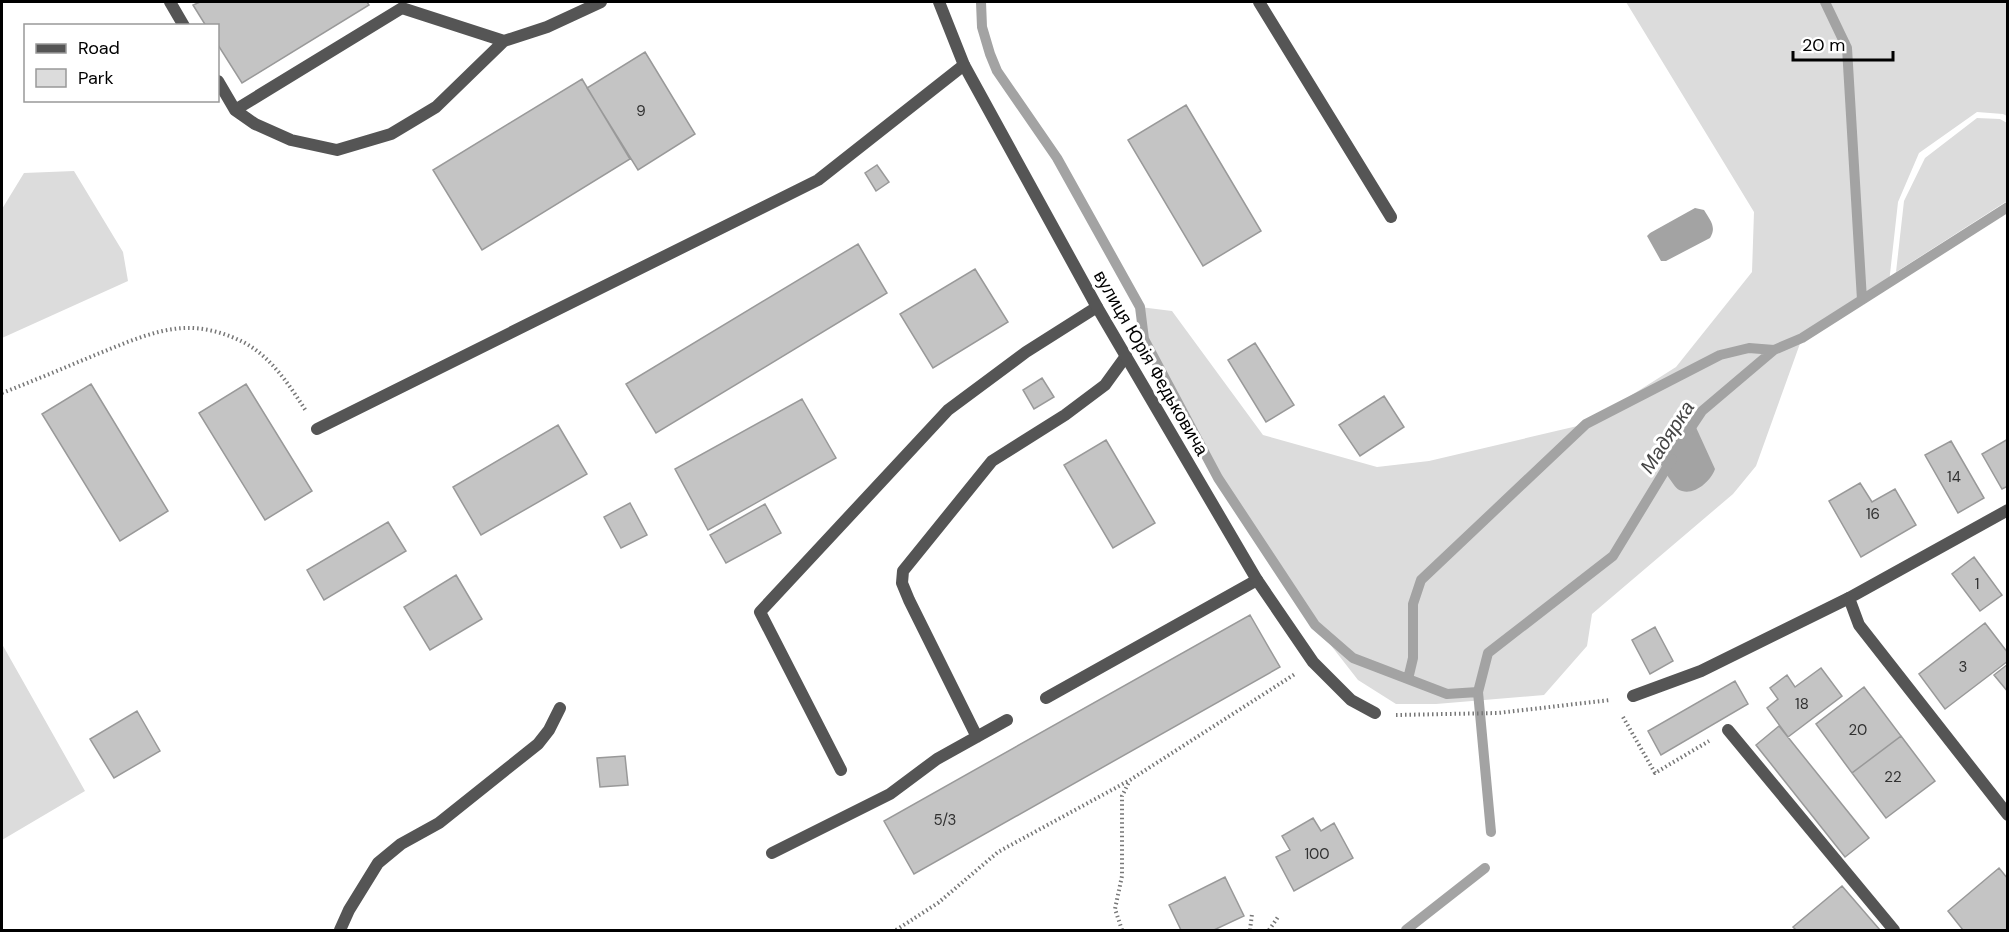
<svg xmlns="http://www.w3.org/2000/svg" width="2009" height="932" viewBox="0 0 2009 932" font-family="'DM Sans',sans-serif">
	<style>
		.green { fill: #dcdcdc }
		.water { fill: #a3a3a3 }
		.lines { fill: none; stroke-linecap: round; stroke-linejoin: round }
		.stream { stroke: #a3a3a3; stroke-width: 10 }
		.building { fill: #c4c4c4; stroke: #999; stroke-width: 1.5 }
		.path { stroke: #777; stroke-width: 4; stroke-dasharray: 1.5 3; stroke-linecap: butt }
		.lane { stroke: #555; stroke-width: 12 }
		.street { stroke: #555; stroke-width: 12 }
		.labels { text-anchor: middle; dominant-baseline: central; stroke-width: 6; stroke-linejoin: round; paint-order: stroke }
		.number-label { font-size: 15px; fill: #313131 }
		.street-label { font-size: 18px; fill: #000; stroke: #fff }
		.water-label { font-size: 20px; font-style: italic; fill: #444; stroke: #fff }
	</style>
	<rect width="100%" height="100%" fill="#fff"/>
	<path class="green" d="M1626,2H2007V116L2003,114L1977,112L1919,153L1898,202L1889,283L1802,338L1756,466L1733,494L1592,614L1587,646L1544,695L1436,704H1396L1358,680L1315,625L1218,478L1144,339L1140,307L1172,311L1263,435L1377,467L1429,461L1586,424L1676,367L1752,272L1754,212Z
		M1977,118L2000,119L2007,123V201L1896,272L1904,201L1925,158Z
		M74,171L123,252L128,281L2,338V209L24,173Z
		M2,644L85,791L2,840Z"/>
	<path class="water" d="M1695,208L1704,210C1710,220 1717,227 1710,238L1666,261H1661L1647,236L1650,233Z
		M1687,422L1694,423L1715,469C1711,481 1695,495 1682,491C1676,490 1673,483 1669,478C1648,448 1655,434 1687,422Z"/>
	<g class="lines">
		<path class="stream" d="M981,2L982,27L990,54L997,71L1057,158L1140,307L1144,339L1218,478L1315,625L1353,658L1447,694L1478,692
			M1825,2L1847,48L1862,300
			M1686,435L1702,411L1774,350L1802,338L2008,207
			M1408,679L1413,658V604L1421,580L1586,424L1720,355L1749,348L1774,350
			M1491,832L1478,692L1488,653L1613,556L1672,459
			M1406,930L1485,868"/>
	</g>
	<path class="building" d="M200,2H367L369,5L242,83L218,45V26H206L193,5Z
		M645,52L695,134L638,170L587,88Z
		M582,79L630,159L482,250L433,170Z
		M1186,105L1261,231L1203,266L1128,140Z
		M877,165L889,182L876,191L865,173Z
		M858,244L887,293L656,433L626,384Z
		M975,269L1008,322L933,368L900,314Z
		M1255,343L1294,405L1266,422L1228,360Z
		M1042,378L1054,397L1034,409L1023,390Z
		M91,384L168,511L120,541L42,414Z
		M246,384L312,491L265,520L199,413Z
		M1384,396L1404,427L1360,456L1339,425Z
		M802,399L836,458L708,530L675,469Z
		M558,425L587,474L481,535L453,487Z
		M2008,439V486L2002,489L1982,454Z
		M1106,440L1155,523L1113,548L1064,465Z
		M1951,441L1984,498L1958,513L1925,455Z
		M1860,483L1872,502L1895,489L1916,525L1861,557L1829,501Z
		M630,503L647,535L621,548L604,517Z
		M765,504L781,533L726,563L710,535Z
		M388,522L406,551L324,600L307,570Z
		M1974,557L2002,595L1980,611L1952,574Z
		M456,575L482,619L430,650L404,607Z
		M1250,615L1280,667L914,874L884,821Z
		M1985,623L2008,653V661L1945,709L1919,674Z
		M1655,627L1673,661L1650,674L1632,640Z
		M2008,664V692L1994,675Z
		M1821,668L1842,696L1788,737L1767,708L1778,699L1770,688L1787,675L1795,687Z
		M1735,681L1748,704L1661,755L1648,731Z
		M1864,687L1901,736L1852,773L1816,724Z
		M137,711L160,751L114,778L90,739Z
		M1779,726L1869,838L1845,857L1756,745Z
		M1901,736L1935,781L1886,818L1852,773Z
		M625,756L628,785L600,787L597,758Z
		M1313,818L1321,831L1334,823L1353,858L1294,891L1276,857L1290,850L1282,836Z
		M1999,868L2008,879V930H1963L1948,911Z
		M1225,877L1244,916L1214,930H1181L1169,905Z
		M1842,886L1880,930H1796L1793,927Z"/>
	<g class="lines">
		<path class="path" d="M2,393C33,381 64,368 95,355C123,344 153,330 183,328C204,327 226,333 245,343C272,358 290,386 306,411
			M1396,715L1498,713L1610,700
			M1623,717L1655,773L1709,741
			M896,930L938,903L998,852L1130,780L1295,674
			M1122,930L1115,909L1122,876V796L1129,782
			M1250,930L1252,914
			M1269,930L1278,917"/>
		<path class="lane" d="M170,2L184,26
			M1259,2L1391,217
			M218,81L235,110L255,124L291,140L337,150L391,134L436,107L504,41L547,27L601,2
			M235,110L402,8L504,41
			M317,429L818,180L964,65
			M1633,696L1701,671L1849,598
			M1046,698L1257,580
			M1728,730L1894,930
			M977,737L909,600L902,583L903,571L992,461L1065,415L1105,385L1126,356
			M841,770L760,612L948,410L1026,352L1097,307
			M772,853L890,794L937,759L1007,720
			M340,930L349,910L378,863L401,844L439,823L538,744L549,730L560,708"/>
		<path class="street" d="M939,2L964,65L1097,307L1257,580L1313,662L1351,700L1375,713
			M2008,510L1849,598L1859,625L2008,815"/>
	</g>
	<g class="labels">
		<g class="number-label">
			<text x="641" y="111">9</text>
			<text x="1954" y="477">14</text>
			<text x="1873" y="514">16</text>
			<text x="1977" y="584">1</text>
			<text x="1963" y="667">3</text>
			<text x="1802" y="704">18</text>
			<text x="1858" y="730">20</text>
			<text x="1893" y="777">22</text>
			<text x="945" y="820">5/3</text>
			<text x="1317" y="854">100</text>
		</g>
		<g class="street-label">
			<text transform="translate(1151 363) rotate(60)">вулиця Юрія Федьковича</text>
		</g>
		<g class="water-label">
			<text transform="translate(1667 437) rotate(-57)">Мадярка</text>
		</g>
	</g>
	<rect width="2009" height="932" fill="none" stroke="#000000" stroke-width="6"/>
	<rect x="24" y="24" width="195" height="78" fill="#ffffff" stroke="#999999" stroke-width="1.5"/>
	<rect x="36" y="44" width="30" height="9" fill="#555555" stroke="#999999" stroke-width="1.5"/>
	<text x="78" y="54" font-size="18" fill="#000000">Road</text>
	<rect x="36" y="69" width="30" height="18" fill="#dcdcdc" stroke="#999999" stroke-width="1.5"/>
	<text x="78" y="84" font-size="18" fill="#000000">Park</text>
	<path d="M1793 51v9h100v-9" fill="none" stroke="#000000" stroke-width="3"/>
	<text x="1802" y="51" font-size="18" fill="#000000" stroke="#ffffff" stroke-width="4.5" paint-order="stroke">20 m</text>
</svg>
